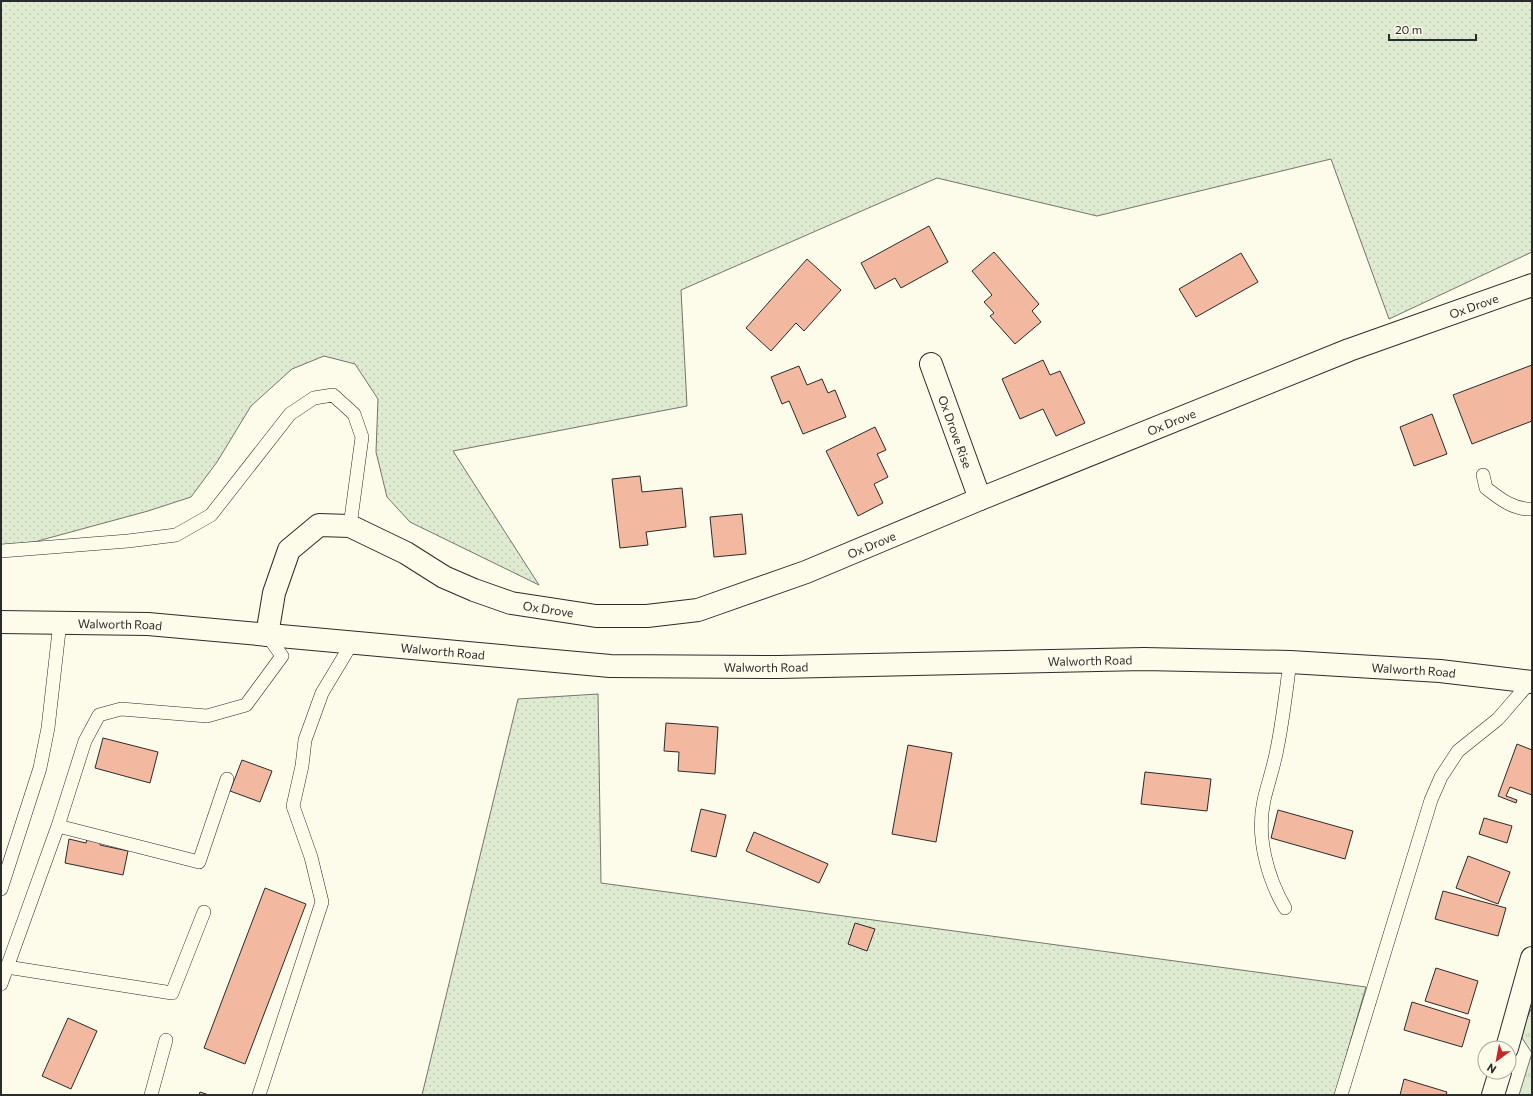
<svg xmlns="http://www.w3.org/2000/svg" width="1533" height="1096" viewBox="0 0 1533 1096" font-family="Commissioner,sans-serif">
	<style>
		.grass { fill: url(#grass-dots); stroke: #74746e }
		.park { fill: url(#park-tufts); stroke: #74746e }
		.building { fill: #f2b8a0; stroke: #2b2b2b }
		.lines { fill: none; stroke-linecap: round; stroke-linejoin: round }
		.lane-casing { stroke: #2b2b2b; stroke-width: 14 }
		.street-casing { stroke: #2b2b2b; stroke-width: 24 }
		.secondary-casing { stroke: #2b2b2b; stroke-width: 24 }
		.lane { stroke: #fdfbea; stroke-width: 13 }
		.street { stroke: #fdfbea; stroke-width: 22 }
		.secondary { stroke: #fdfbea; stroke-width: 22 }
		.labels { text-anchor: middle; dominant-baseline: central; stroke-width: 3; stroke-linejoin: round; paint-order: stroke }
		.street-label { font-size: 12px; fill: #2b2b2b; stroke: #fdfbea }
	</style>
	<defs>
		<pattern id="grass-dots" width="8" height="8" patternUnits="userSpaceOnUse"><rect width="8" height="8" fill="#deebd1"/><path d="M2 2h.1M6 6h.1" fill="none" stroke="#bfcab4" stroke-width="1.8" stroke-linecap="round"/></pattern>
		<pattern id="park-tufts" width="24" height="20" patternUnits="userSpaceOnUse"><rect width="24" height="20" fill="#deebd1"/><path d="M3 7l-1-3M5 7V3M7 7l1-3M15 17l-1-3M17 17v-4M19 17l1-3" fill="none" stroke="#bfcab4"/></pattern>
	</defs>
	<rect width="100%" height="100%" fill="#fdfbea"/>
	<path class="grass" d="M1,1H1532V252L1389,319L1331,159L1097,216L937,178L681,290L687,406L453,451L539,585L410,522L387,497L376,452L378,399L355,364L324,356L292,369L251,406L217,462L191,497L148,511L1,551Z
		M598,694L601,883L1366,987L1335,1095H422L518,699Z"/>
	<path class="park" d="M1532,1007V1095H1519L1532,1053L1522,1038L1526,1020Z"/>
	<path class="building" d="M929,226L948,262L901,288L895,278L875,289L861,263Z
		M994,252L1039,304L1032,311L1041,322L1015,344L990,316L994,313L984,302L992,295L972,271Z
		M1241,253L1258,282L1196,317L1179,289Z
		M807,259L841,290L804,331L796,323L771,351L746,328Z
		M1043,360L1050,375L1060,371L1085,423L1056,436L1043,409L1020,419L1002,379Z
		M1532,365V421L1472,444L1453,395Z
		M799,366L807,385L822,379L828,393L835,390L846,417L803,434L789,401L782,404L771,377Z
		M1432,414L1447,454L1414,466L1400,427Z
		M875,427L886,450L877,454L888,477L874,484L883,503L858,516L826,451Z
		M640,476L642,492L682,488L686,527L646,532L648,545L620,548L612,479Z
		M742,514L746,554L714,557L710,517Z
		M666,723L718,727L715,774L678,771L679,752L664,751Z
		M103,738L158,752L150,783L95,768Z
		M1517,744L1532,750V795L1510,787L1506,796L1517,800L1516,803L1498,796Z
		M908,745L952,753L936,842L892,834Z
		M242,760L272,771L260,802L230,791Z
		M1145,772L1211,779L1207,811L1141,804Z
		M701,809L726,815L716,857L691,851Z
		M1278,810L1353,831L1345,859L1271,838Z
		M1484,818L1512,826L1507,843L1479,834Z
		M754,832L828,864L819,883L746,851Z
		M88,835L102,838L100,845L128,851L123,875L65,863L69,839L86,843Z
		M1468,856L1510,872L1498,904L1456,888Z
		M265,888L306,904L245,1064L204,1048Z
		M1443,891L1506,908L1498,936L1435,919Z
		M855,923L875,929L867,951L848,944Z
		M1436,968L1478,981L1468,1014L1425,1001Z
		M1412,1002L1470,1020L1462,1047L1404,1030Z
		M68,1018L97,1031L71,1089L42,1076Z
		M1404,1079L1447,1092L1446,1095H1400Z
		M200,1092L209,1095H199Z"/>
	<g class="lines">
		<defs>
			<path id="lane" d="M1483,475L1486,488C1500,499 1514,510 1532,509
				M1,551L128,541L176,535L211,515L290,414L314,398L333,395L354,414L362,437L350,526
				M58,826L199,862L227,779
				M1,889L40,768L48,728L60,622
				M1285,908C1267,877 1256,836 1264,800C1268,783 1274,766 1277,749C1283,720 1286,691 1290,662
				M7,967L172,993L204,912
				M1,984L58,826L85,741L99,715L121,709L207,716L246,705L282,656L267,635
				M151,1095L166,1040
				M259,1095L322,902L311,857L293,806L302,766L305,740L322,693L352,643
				M1341,1095L1431,800L1441,777L1458,751L1498,719L1530,682"/>
			<g id="street">
				<path id="s1" d="M931,364L980,499"/>
				<path id="s2" d="M267,635L274,593L289,550L319,525L350,526L406,553L444,577L474,590L511,603L596,616H647L698,610L806,572L980,499L1349,350L1532,285"/>
				<path d="M1507,1048L1532,958"/>
				<path d="M1493,1095L1500,1072"/>
			</g>
			<g id="secondary">
				<path id="s3" d="M1,622L148,624L610,666L779,667L1144,659L1290,662L1440,671L1532,682"/>
			</g>
		</defs>
		<use href="#lane" class="lane-casing"/>
		<use href="#street" class="street-casing"/>
		<use href="#secondary" class="secondary-casing"/>
		<use href="#lane" class="lane"/>
		<use href="#street" class="street"/>
		<use href="#secondary" class="secondary"/>
	</g>
	<g class="labels">
		<g class="street-label">
			<text stroke="none"><textPath href="#s2" startOffset="1359">Ox Drove</textPath></text>
			<text stroke="none"><textPath href="#s2" startOffset="1035">Ox Drove</textPath></text>
			<text stroke="none"><textPath href="#s1" startOffset="72">Ox Drove Rise</textPath></text>
			<text stroke="none"><textPath href="#s2" startOffset="711">Ox Drove</textPath></text>
			<text stroke="none"><textPath href="#s2" startOffset="375">Ox Drove</textPath></text>
			<text stroke="none"><textPath href="#s3" startOffset="119">Walworth Road</textPath></text>
			<text stroke="none"><textPath href="#s3" startOffset="443">Walworth Road</textPath></text>
			<text stroke="none"><textPath href="#s3" startOffset="1091">Walworth Road</textPath></text>
			<text stroke="none"><textPath href="#s3" startOffset="767">Walworth Road</textPath></text>
			<text stroke="none"><textPath href="#s3" startOffset="1415">Walworth Road</textPath></text>
		</g>
	</g>
	<rect width="1533" height="1096" fill="none" stroke="#2b2b2b" stroke-width="4"/>
	<g transform="translate(1497 1060) rotate(212)"><circle r="19" fill="#fdfbea" stroke="#a9a89e"/>
	<path d="M0-3L7 15L0 10L-7 15Z" fill="#c62828"/>
	<text y="-6" font-size="11" font-weight="bold" text-anchor="middle" fill="#2b2b2b">N</text>
	</g>
	<path d="M1389 34v6h87v-6" fill="none" stroke="#2b2b2b" stroke-width="2"/>
	<text x="1395" y="34" font-size="12" fill="#2b2b2b" stroke="#fdfbea" stroke-width="3" paint-order="stroke">20 m</text>
</svg>
